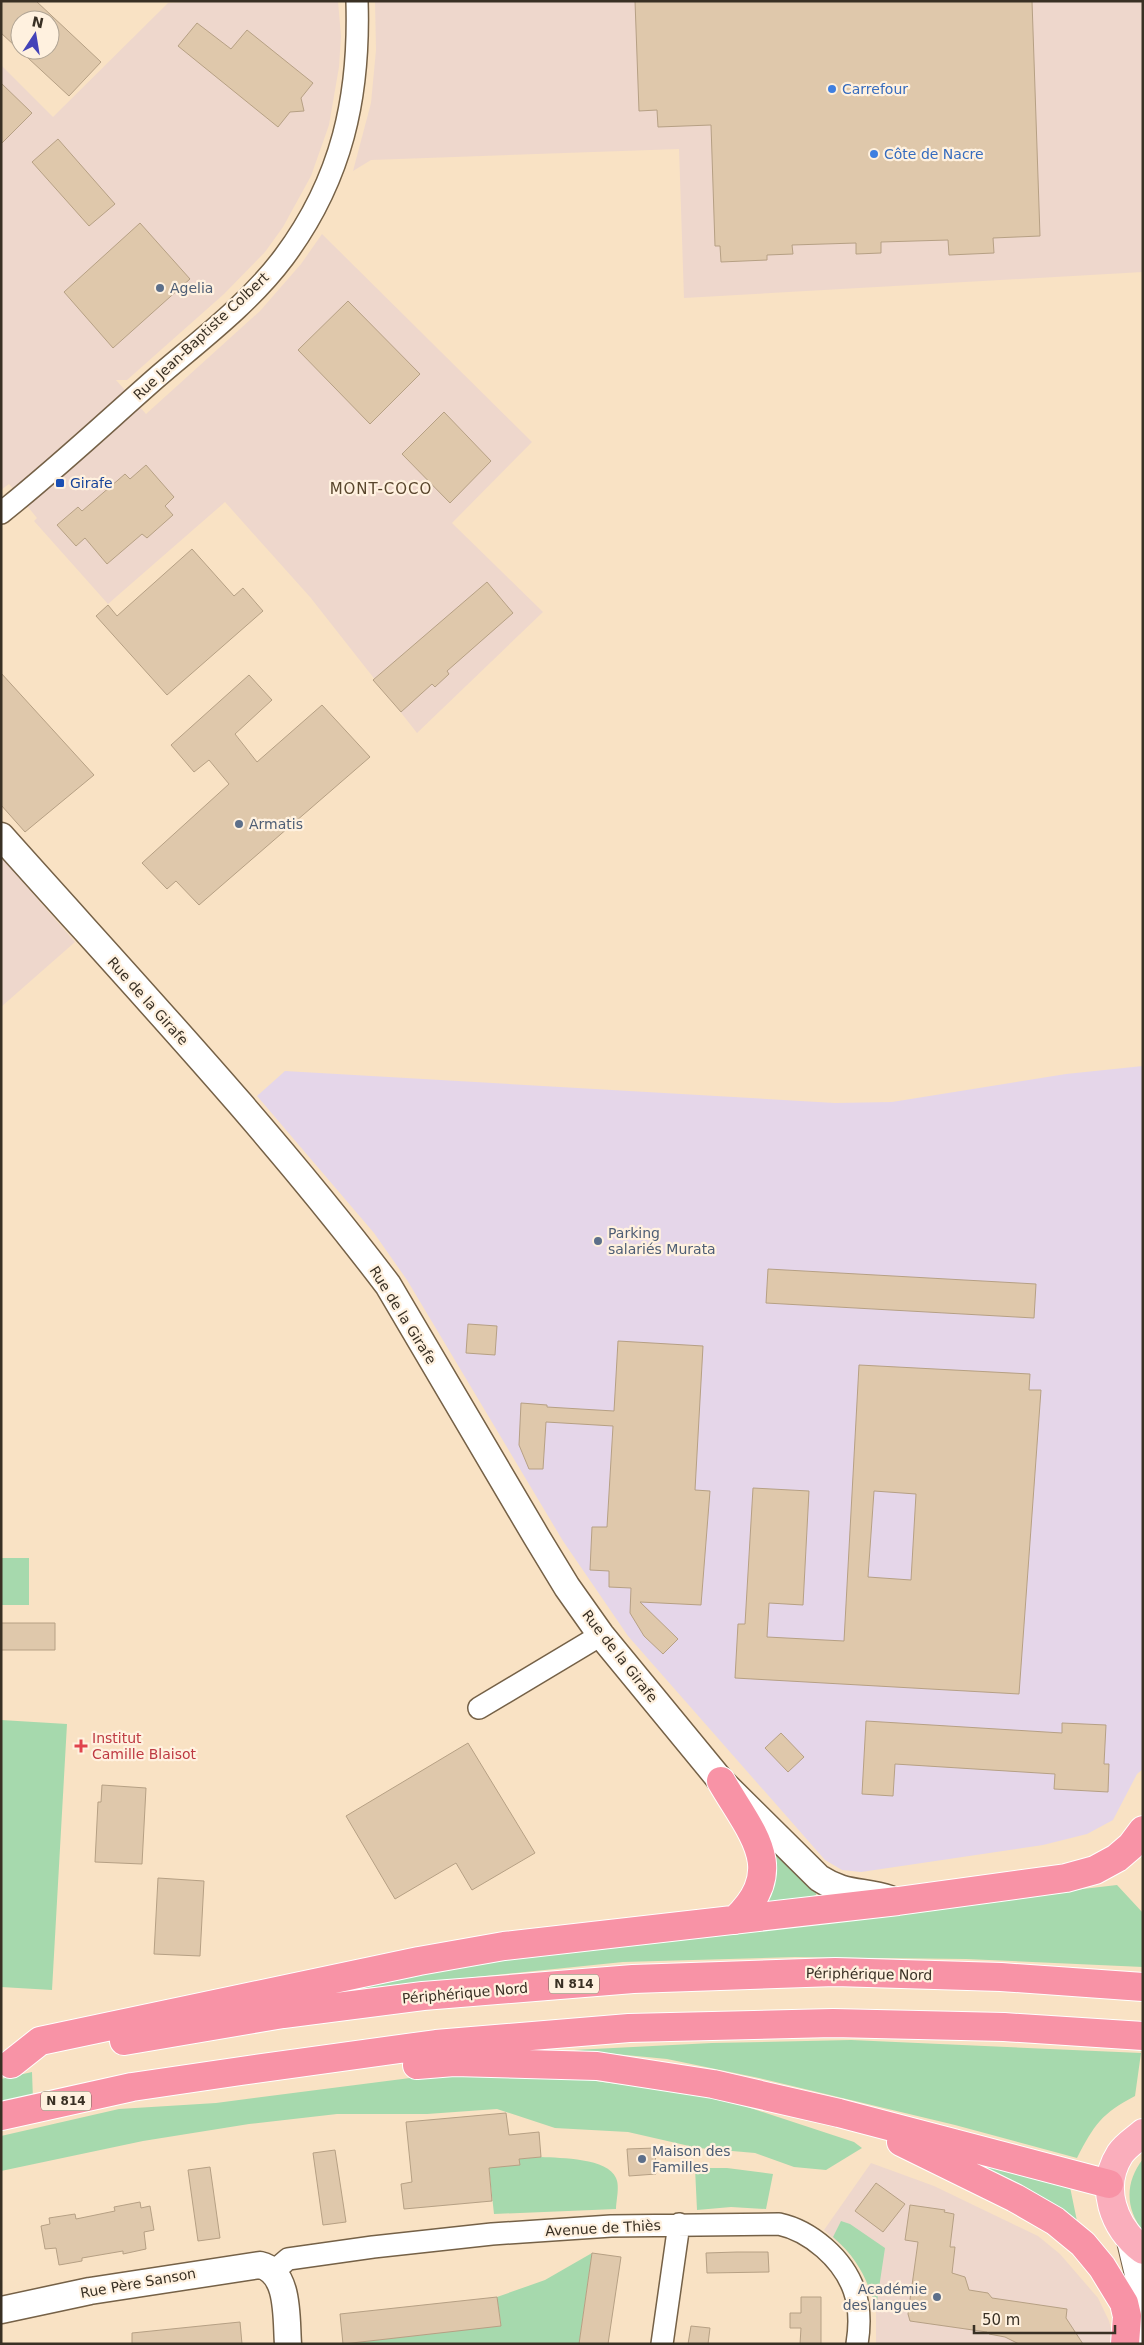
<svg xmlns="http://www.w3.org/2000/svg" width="1144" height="2345" viewBox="0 0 1144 2345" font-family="'DejaVu Sans',sans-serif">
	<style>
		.commercial { fill: #eed7cc }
		.industrial { fill: #e5d6e9 }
		.green { fill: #a6d9ad }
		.building { fill: #dfc8ab; stroke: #b6a084; fill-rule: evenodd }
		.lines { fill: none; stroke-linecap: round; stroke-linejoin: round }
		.minor-casing { stroke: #756147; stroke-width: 24 }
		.tertiary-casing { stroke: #756147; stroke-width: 29 }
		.secondary-casing { stroke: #756147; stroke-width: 30 }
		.primary-casing { stroke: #fff; stroke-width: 30 }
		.trunk-casing { stroke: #fff; stroke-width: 30 }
		.minor { stroke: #fff; stroke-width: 21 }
		.tertiary { stroke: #fff; stroke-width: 26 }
		.secondary { stroke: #fff; stroke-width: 28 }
		.primary { stroke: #faaebc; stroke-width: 28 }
		.trunk { stroke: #f893a6; stroke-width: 28 }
		.shop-dot { fill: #3f7fe0; stroke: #fff1df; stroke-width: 2 }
		.service-dot { fill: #5c6f8a; stroke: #fff1df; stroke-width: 2 }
		.transit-dot { fill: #1a4fb4; stroke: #fff1df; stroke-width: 2 }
		.health-dot { fill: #e0444e; stroke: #fff1df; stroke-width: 2 }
		.labels { text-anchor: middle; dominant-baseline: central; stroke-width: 4.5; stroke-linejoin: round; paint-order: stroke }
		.shield { fill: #fff1df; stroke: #746a5c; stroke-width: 1 }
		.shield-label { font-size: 12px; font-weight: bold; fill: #393024 }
		.shop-label { font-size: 14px; fill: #366cbe; stroke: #fff1df; text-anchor: start }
		.service-label { font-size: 14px; fill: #4e5e75; stroke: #fff1df; text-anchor: start }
		.street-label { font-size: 14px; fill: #393024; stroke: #fff1df }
		.transit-label { font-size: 14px; fill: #164399; stroke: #fff1df; text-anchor: start }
		.health-label { font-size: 14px; fill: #be3a42; stroke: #fff1df; text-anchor: start }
		.neighbourhood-label { font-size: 15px; letter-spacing: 1px; fill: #58452c; stroke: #fff1df }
	</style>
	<rect width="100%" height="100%" fill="#f9e2c4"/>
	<path class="commercial" d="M203,1H338L341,36L339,67L329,125L311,176L283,227L265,252L224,294L127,380H116L146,414L260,311L301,264L322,234L532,442L452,523L543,612L417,733L310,597L225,502L108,604L34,521L37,518L9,484L1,490V65L53,117L168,3Z
		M375,1H1143V272L684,298L679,149L371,160L353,171L371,103L376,50Z
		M1,857L75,942L1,1007Z
		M871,2163L934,2186L1038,2236L1060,2254L1098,2298L1109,2321L1115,2344H876V2308L865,2274L847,2250L824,2230Z"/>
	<path class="industrial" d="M1143,1066V1769L1137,1774L1113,1820L1087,1834L1043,1845L861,1872L842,1870L825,1860L628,1636L563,1541L407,1280L374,1233L257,1096L285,1071L835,1103L892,1102L1066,1074Z"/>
	<path class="green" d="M1,1558H29V1605H1Z
		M1,1720L67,1724L52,1990L1,1987Z
		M766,1839L816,1891V1895L810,1898L763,1904Z
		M1117,1885L1143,1913V1967L966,1959L795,1957L623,1962L347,1990L348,1985L569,1949Z
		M851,2040L1141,2053L1135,2096C1102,2113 1094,2125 1077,2158L955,2125L759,2078L667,2059L574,2050L712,2043Z
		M32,2072L33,2100L1,2107V2079Z
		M418,2077H565L717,2097L854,2142L862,2148L826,2170L794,2167L755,2153L698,2148L628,2132L555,2128L497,2109L427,2114H337L249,2124L143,2141L1,2171V2136L119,2109L216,2103Z
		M541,2157C561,2158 608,2158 616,2178C620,2186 616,2201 616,2209L494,2214L489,2168L519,2159Z
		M1143,2159V2231C1125,2208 1125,2182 1143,2159Z
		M964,2160L1070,2187L1077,2221L1038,2195Z
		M695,2168H727L773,2174L766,2209L731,2207L697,2210Z
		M841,2221L850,2224L885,2248L876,2308C866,2277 858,2259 833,2237Z
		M592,2253L579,2344H343L501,2325L497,2297L545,2280Z"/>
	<path class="building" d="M1,1H36L101,62L69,96L1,33ZM20,20H50V50H20Z
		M635,1H1032L1040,236L993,238L994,253L949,255L948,240L881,242V253L856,254V243L792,245L793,254L767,255V260L721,262L720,246H715L711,125L658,127L657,110L639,111Z
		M197,23L231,49L247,30L313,83L301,98L304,111L290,112L278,127L178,46Z
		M1,83L32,113L1,144Z
		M58,139L115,204L89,226L32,162Z
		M140,223L190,279L113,348L64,292Z
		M348,301L420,374L370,424L298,350Z
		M444,412L491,461L450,503L402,454Z
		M146,465L174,497L165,506L173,515L147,538L142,534L107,564L85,538L76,546L57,525L78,507L82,511L125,474L130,479Z
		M192,549L234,596L243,588L263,611L167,695L96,616L108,605L117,616Z
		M487,582L513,613L447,671L449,674L435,687L432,684L401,712L373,680Z
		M1,673L94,775L25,832L1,805Z
		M249,675L272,700L235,734L257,762L322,705L370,757L199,905L176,881L167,889L142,863L229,784L209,760L194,772L171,745Z
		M768,1269L1036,1284L1034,1318L766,1303Z
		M468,1324L497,1326L495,1355L466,1353Z
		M618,1341L703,1346L695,1490L710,1491L701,1605L640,1602L678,1639L663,1654L644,1636L630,1613L631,1588L609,1587V1571L590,1570L592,1527H607L613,1426L546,1422L543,1469H529L519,1445L521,1403L547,1405V1407L614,1411Z
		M859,1365L1030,1374L1029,1390H1041L1019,1694L735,1678L738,1624H745L753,1488L809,1491L803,1605L769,1603L767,1637L844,1641ZM874,1491L916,1494L911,1580L868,1577Z
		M1,1623H55V1650H1Z
		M866,1721L1062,1733V1723L1106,1725L1104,1764H1109L1108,1792L1054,1789L1055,1774L895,1764L893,1796L862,1794Z
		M781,1733L804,1757L788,1772L765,1748Z
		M468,1743L535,1853L472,1890L456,1863L395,1899L346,1816Z
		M102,1785L146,1788L142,1864L95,1862L98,1802H101Z
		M158,1878L204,1881L200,1956L154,1954Z
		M506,2113L509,2135L539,2132L541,2157L519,2159L520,2165L489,2168L492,2201L404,2209L401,2184L412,2182L406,2122Z
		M655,2148L656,2174L629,2176L627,2149Z
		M335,2150L346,2222L323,2225L313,2153Z
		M210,2167L220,2238L198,2241L188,2170Z
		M876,2183L905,2204L883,2232L855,2211Z
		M140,2202L141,2208L150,2206L154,2230L144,2232L146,2249L123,2254V2251L82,2258V2261L59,2265L56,2248L45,2249L41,2226L50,2224L49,2218L75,2214L76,2219L115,2211L114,2207Z
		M910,2205L945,2210L944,2212L954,2214L950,2247H955L952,2273L965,2277L969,2290L988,2293L992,2298L1067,2309L1066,2318L1083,2344H1019L1005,2337L989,2334L987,2332L910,2321L908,2314L918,2242L905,2240Z
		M737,2252H768L769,2272L707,2273L706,2253Z
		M592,2253L621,2257L608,2344H579Z
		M497,2297L501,2326L343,2344L340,2314Z
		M801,2297H821V2344H800L801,2328H790V2313H801Z
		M240,2322L242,2344H132V2333Z
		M691,2326L710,2328L708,2344H688Z"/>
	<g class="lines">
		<defs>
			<path id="minor" d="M1,513C54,471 104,424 155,379C199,341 249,304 284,257C342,179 360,97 357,1
				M479,1708L601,1635
				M274,2271L288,2259L373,2247L492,2234L611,2226L779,2224C811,2231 843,2259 854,2290C860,2307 860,2326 857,2344
				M662,2344L679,2224"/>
			<path id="tertiary" d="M1,836C133,984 269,1128 388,1285L536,1536L567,1587L601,1635L721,1781L819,1878C845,1895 862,1890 890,1899
				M1,2310L90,2291L260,2265C290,2272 286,2319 288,2344"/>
			<path id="secondary" d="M1131,2241L1142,2287L1139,2344"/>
			<path id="primary" d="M1143,2133C1135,2140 1126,2145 1120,2154C1099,2187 1113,2227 1143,2250"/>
			<path id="trunk" d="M721,1781C751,1833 789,1869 735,1920
				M124,2041L283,2014L423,1996L633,1979L835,1972L1001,1977L1143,1987
				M11,2064L40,2041L419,1961L504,1946L898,1901L1066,1878L1095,1870L1117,1858L1131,1846L1143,1830
				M417,2065L454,2062L597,2066L713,2084L839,2113L1109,2184
				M1,2116L132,2087L241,2071L436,2044L629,2028L833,2023L1004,2027L1143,2036
				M901,2142L1015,2198L1055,2221L1083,2244L1102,2267L1124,2303L1127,2316L1125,2344"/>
		</defs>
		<use href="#minor" class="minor-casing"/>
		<use href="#tertiary" class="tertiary-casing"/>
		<use href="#secondary" class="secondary-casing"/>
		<use href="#primary" class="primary-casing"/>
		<use href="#trunk" class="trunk-casing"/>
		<use href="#minor" class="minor"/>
		<use href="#tertiary" class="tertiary"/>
		<use href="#secondary" class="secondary"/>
		<use href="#primary" class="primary"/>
		<use href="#trunk" class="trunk"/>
	</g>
	<g class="shop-dot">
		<circle cx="832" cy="89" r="5"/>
		<circle cx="874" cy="154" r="5"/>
	</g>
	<g class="service-dot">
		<circle cx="160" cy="288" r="5"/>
		<circle cx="239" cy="824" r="5"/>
		<circle cx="598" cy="1241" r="5"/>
		<circle cx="642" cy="2159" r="5"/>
		<circle cx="937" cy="2297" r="5"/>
	</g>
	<rect class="transit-dot" x="55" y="478" width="10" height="10" rx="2.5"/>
	<path class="health-dot" d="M78.5 1738.5h5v5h5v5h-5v5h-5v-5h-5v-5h5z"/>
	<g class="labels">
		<g class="shield">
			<rect x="549" y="1974.5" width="50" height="19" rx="4"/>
			<rect x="41" y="2091.5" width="50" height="19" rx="4"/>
		</g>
		<g class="shield-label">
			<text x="574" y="1984">N 814</text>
			<text x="66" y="2101">N 814</text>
		</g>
		<g class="shop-label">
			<text x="842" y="89">Carrefour</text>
			<text x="884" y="154">Côte de Nacre</text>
		</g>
		<g class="service-label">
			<text x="170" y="288">Agelia</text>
			<text x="249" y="824">Armatis</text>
			<text x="608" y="1233">Parking<tspan x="608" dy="16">salariés Murata</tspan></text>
			<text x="652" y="2151">Maison des<tspan x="652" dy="16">Familles</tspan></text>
			<text x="927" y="2289" text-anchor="end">Académie<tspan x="927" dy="16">des langues</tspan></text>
		</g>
		<g class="street-label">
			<text transform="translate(201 336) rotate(-43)">Rue Jean-Baptiste Colbert</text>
			<text transform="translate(148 1001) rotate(48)">Rue de la Girafe</text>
			<text transform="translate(403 1315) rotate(58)">Rue de la Girafe</text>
			<text transform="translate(620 1656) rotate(52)">Rue de la Girafe</text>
			<text transform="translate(869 1974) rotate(1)">Périphérique Nord</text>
			<text transform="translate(465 1993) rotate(-5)">Périphérique Nord</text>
			<text transform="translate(603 2228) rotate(-3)">Avenue de Thiès</text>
			<text transform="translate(138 2283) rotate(-10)">Rue Père Sanson</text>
		</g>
		<g class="transit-label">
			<text x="70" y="483">Girafe</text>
		</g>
		<g class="health-label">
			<text x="92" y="1738">Institut<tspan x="92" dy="16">Camille Blaisot</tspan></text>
		</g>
		<g class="neighbourhood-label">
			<text x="381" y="489">MONT-COCO</text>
		</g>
	</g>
	<rect width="1144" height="2345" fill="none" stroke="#393024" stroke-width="5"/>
	<g transform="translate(35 35) rotate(12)"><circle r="24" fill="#fff1df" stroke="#b0a494"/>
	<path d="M0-4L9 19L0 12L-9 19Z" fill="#4443b8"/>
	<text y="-8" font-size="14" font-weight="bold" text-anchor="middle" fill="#393024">N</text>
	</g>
	<path d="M974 2325v8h141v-8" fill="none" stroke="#393024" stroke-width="2.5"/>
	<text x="982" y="2325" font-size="15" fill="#393024" stroke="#fff1df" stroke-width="4" paint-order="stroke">50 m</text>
</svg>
